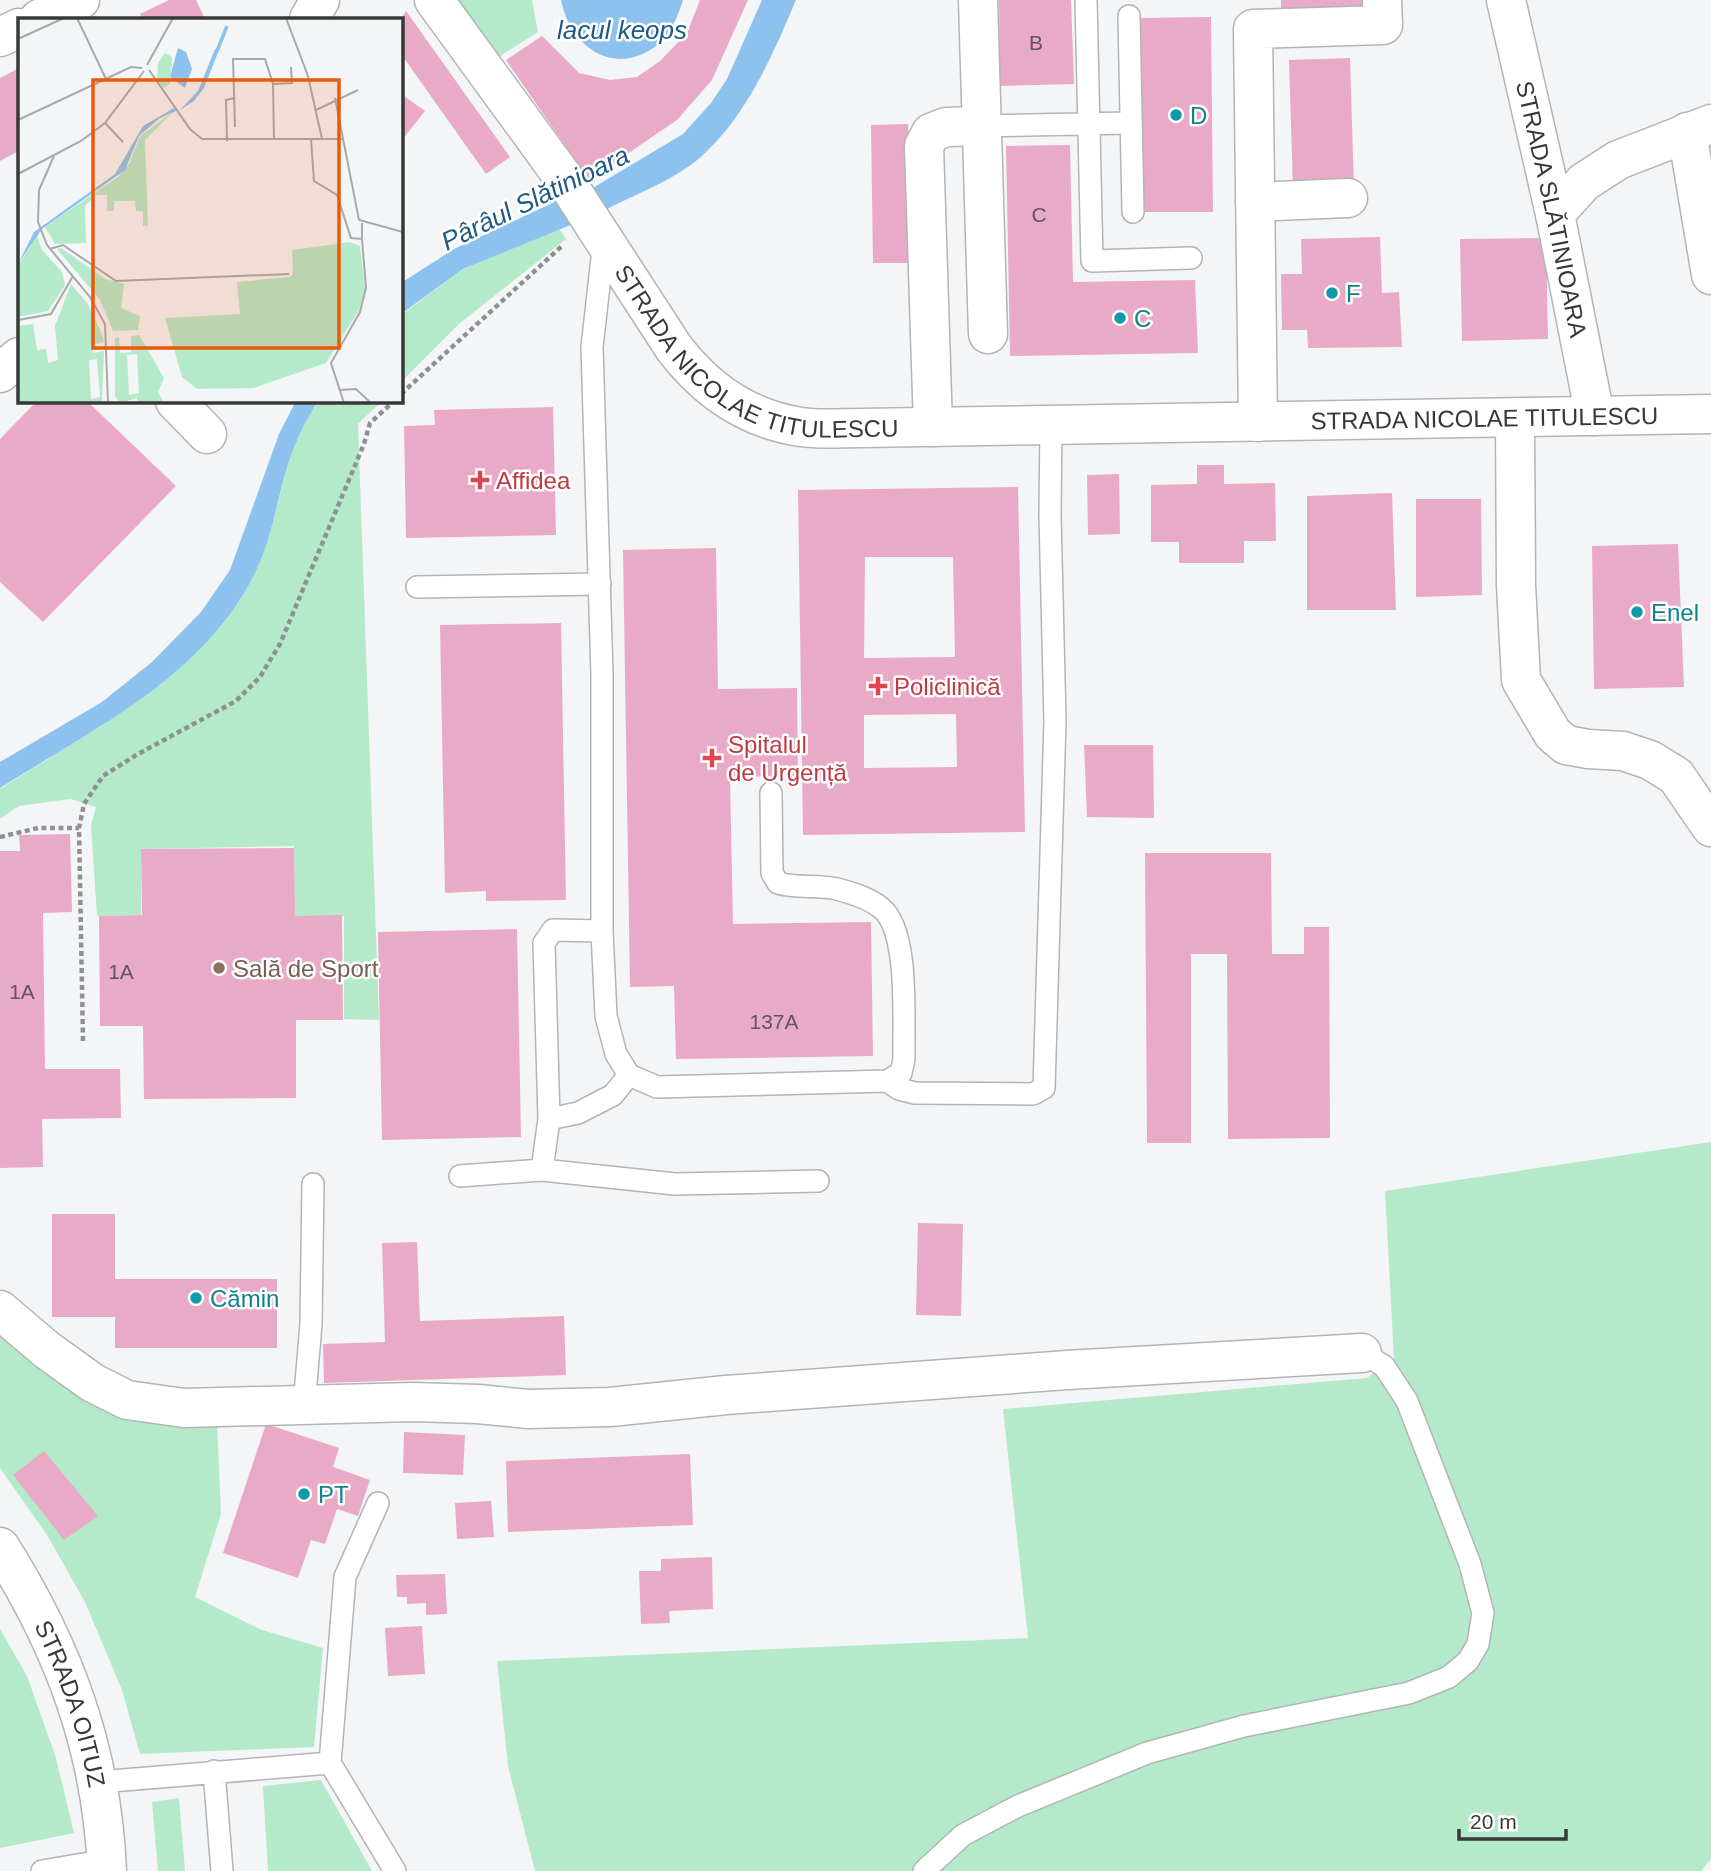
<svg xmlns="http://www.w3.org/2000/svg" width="1711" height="1871" viewBox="0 0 1711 1871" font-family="Arial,sans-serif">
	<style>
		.green { fill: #b4eaca }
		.water { fill: #8cc2ed }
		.building { fill: #e9aac7; fill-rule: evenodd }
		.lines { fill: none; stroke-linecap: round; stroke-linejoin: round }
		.lane-casing { stroke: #b3b4b6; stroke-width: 24 }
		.street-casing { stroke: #b3b4b6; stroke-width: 41 }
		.secondary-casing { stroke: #b3b4b6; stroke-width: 41 }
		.path { stroke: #8f9091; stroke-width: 4.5; stroke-dasharray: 5 3.5; stroke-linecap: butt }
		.lane { stroke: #fff; stroke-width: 21 }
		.street { stroke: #fff; stroke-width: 38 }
		.secondary { stroke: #fff; stroke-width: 38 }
		.culture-dot { fill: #0f9aa8; stroke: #fff; stroke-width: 2.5 }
		.health-dot { fill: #e0444e; stroke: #fff; stroke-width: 2.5 }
		.education-dot { fill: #8d6e63; stroke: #fff; stroke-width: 2.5 }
		.labels { text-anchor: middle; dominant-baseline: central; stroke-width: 5; stroke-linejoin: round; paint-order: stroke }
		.number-label { font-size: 21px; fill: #64545c }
		.culture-label { font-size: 24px; fill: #0d838f; stroke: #fff; text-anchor: start }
		.street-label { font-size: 24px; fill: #373838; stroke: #fff }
		.health-label { font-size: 24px; fill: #be3a42; stroke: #fff; text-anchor: start }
		.education-label { font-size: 24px; fill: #785e54; stroke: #fff; text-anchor: start }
		.water-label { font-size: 26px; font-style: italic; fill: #1d5982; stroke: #fff }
		.inset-river { fill: none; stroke: #8cc2ed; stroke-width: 3.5 }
		.inset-road { fill: none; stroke: #a8a9ab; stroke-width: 2 }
		.view { fill: #e8590c; fill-opacity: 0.15; stroke: #e8590c; stroke-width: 3.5 }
		.inset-edge { fill: none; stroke: #373838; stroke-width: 3.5 }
	</style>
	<rect width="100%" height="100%" fill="#f4f5f7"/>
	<path class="green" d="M446,0H532L538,32L489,63Z
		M558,227L566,239L460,323L401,382V315L462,270Z
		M319,401H382L358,424L379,1020L344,1019V916H295L294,846L141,849V915L97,916L91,825L96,807L70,799L19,806L0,819V789C89,732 206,674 254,575C275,532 280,482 297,438C302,425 312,412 319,401Z
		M1711,1142V1859L1701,1871H535L508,1766L497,1661L1028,1638L1003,1409L1367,1378L1394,1359L1385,1191Z
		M0,1328L217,1423L221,1514L195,1597L262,1630L323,1648L314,1747L140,1754L122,1690L85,1602L47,1535L0,1468Z
		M0,1629L27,1676L56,1758L74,1833L0,1848Z
		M321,1780L372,1871H268L263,1786Z
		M179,1798L185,1871H158L152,1802Z"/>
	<path class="water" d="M561,0H683C678,16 670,36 656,46C613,78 570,46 561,0Z
		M762,0H796C773,54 749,111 706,152C679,179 637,193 603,211L591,189L683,134L711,103L727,79Z
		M563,198L578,222L463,269L401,314V283L454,249Z
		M296,401H318C311,413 303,425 298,438C278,482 276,532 254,575C203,677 92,730 0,788V762L102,702L152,662L201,612L230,570L279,434Z"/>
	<path class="building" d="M169,0H196L205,19H143L140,14Z
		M700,0H748L712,80L677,120L589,180L506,60L542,36L579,73L610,80L637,77L660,61L687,33Z
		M999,0H1071L1074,84L1000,86Z
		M1281,0H1370V8L1281,9Z
		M406,11L510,157L486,174L401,54V19Z
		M1211,17L1213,212H1142L1138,18Z
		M1350,58L1354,188L1293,190L1289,60Z
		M19,68V151L0,161V78Z
		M401,94L425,111L401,141Z
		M908,124L910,263H873L871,125Z
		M1070,145L1073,282L1195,280L1198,353L1010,356L1006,146Z
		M1380,237L1382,293L1399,292L1402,347L1308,348L1307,330H1282L1281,274H1302L1301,239Z
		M1546,238L1548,339L1462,341L1460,239Z
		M37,401H87L176,486L43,622L0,582V439Z
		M553,407L556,535L406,538L404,426L435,425L434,410Z
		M1197,465H1224V484L1275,483L1276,541H1244V563H1179V542H1151V485L1197,484Z
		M1119,474L1120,534L1088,535L1087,475Z
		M1018,487L1025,832L803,835L798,490ZM865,557H953L955,657L864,658ZM956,714L957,767L864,768V715Z
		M1392,493L1396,610H1307V496Z
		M1416,499H1481L1482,595L1416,597Z
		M1678,544L1684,687L1594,689L1592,546Z
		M716,548L718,689L797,688L798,776L730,777L733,924L871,922L873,1056L676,1059L674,986L630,987L623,550Z
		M561,623L566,900L486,901V891L445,893L440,625Z
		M1084,745H1153L1154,818L1087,817Z
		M70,834L72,912L43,913L45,1069H120L121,1118L42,1119L43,1167L0,1168V851H20L19,835Z
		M294,848L295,916L342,915L343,1020H296V1098L144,1099L143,1026H100L99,916L142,915L141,849Z
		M1145,853H1271L1272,954H1304V927H1329L1330,1138L1228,1139L1227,954H1191V1143H1147Z
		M517,929L521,1137L382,1140L378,932Z
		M52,1214H115V1279H277V1348H115V1317H52Z
		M918,1223L963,1224L961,1316L916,1315Z
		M417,1242L420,1321L564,1316L566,1375L324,1383L323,1344L385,1342L382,1243Z
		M266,1424L339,1448L333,1467L370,1480L358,1516L337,1509L325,1544L311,1540L298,1578L223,1553Z
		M404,1432L465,1435L463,1475L403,1473Z
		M44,1451L98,1516L64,1540L13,1475Z
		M690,1454L693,1525L508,1532L506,1461Z
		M491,1501L494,1537L457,1539L455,1503Z
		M712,1557L713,1609L669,1611L670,1623L641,1624L639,1571H661V1559Z
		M445,1574L447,1614L426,1615V1603L407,1604V1597H397L396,1575Z
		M422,1626L425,1674L388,1676L385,1628Z"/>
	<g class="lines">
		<defs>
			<path id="lane" d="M1086,0L1092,261L1191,258
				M1129,16L1133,212
				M982,126L1130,123
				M604,241L592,347L602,674V931L606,1016L616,1054L629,1075L657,1087L887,1081L901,1073L904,1059C903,1023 910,930 881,908C869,898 852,893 837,889C818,884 797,889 778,883L772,873L771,793
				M417,587L600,584
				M602,931L553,930L544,943L549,1119L578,1113L613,1095L629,1075
				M887,1081L899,1089L915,1093L1033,1094L1044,1088L1055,721L1050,515L1051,425
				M542,1170L675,1184L818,1181
				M460,1176L542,1170L549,1119
				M304,1406L311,1324L313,1184
				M378,1503L345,1577L330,1763L395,1871
				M214,1771L222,1871
				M99,1782L330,1763
				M42,1871L107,1860
				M924,1871L963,1835L1018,1806L1147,1753L1244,1726L1409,1693L1449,1677L1468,1661L1478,1644L1483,1613L1470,1564L1407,1401L1384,1366L1362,1353"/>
			<g id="street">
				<path id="s1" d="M434,0L563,177L674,348C706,390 747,419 801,427C820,430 841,428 861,428L1711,414"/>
				<path d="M978,0L988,334"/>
				<path id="s2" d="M1506,0L1555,214L1595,416"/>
				<path d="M39,19L80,0"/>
				<path d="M0,37L19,28"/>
				<path d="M1687,132L1711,275"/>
				<path d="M1255,202L1348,198"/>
				<path d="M1555,214L1584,182L1618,160L1711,124"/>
				<path d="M175,401L207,434"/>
				<path d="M1515,418L1516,585L1521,680L1553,734L1566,745L1588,749L1623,751L1650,760L1676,776L1711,827"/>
				<path d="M1258,422L1253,29L1383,25L1382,0"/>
				<path d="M933,427L924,146L931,133L946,127L982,126"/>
				<path d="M0,1310L47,1350L93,1383L127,1400L184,1408L412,1402L478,1404L528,1409L610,1407L726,1395L1067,1370L1362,1353"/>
			</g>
			<g id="secondary">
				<path d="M309,19L320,0"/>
				<path d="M0,373L19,357"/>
				<path id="s3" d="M0,1547C64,1648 102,1750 107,1871"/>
			</g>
		</defs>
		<use href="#lane" class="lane-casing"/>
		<use href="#street" class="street-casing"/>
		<use href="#secondary" class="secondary-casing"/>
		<path class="path" d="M401,394L563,245
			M0,837L38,828H79
			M83,1041L79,828L84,804L103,776L138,754L236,701L260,677L280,644L364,444L370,423L394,401"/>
		<use href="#lane" class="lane"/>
		<use href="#street" class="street"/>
		<use href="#secondary" class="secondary"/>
	</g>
	<g class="culture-dot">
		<circle cx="1176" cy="115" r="7"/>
		<circle cx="1332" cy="293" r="7"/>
		<circle cx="1120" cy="318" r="7"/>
		<circle cx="1637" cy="612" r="7"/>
		<circle cx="196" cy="1298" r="7"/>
		<circle cx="304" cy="1494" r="7"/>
	</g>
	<g class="health-dot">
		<path d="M476.5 469.5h7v7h7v7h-7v7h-7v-7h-7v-7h7z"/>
		<path d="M874.5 675.5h7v7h7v7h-7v7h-7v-7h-7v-7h7z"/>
		<path d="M708.5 747.5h7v7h7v7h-7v7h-7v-7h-7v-7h7z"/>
	</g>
	<circle class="education-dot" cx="219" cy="968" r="7"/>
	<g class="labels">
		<g class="number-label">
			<text x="1036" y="42">B</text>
			<text x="1039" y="214">C</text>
			<text x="121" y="971">1A</text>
			<text x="22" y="991">1A</text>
			<text x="774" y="1021">137A</text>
		</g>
		<g class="culture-label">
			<text x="1190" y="115">D</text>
			<text x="1346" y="293">F</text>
			<text x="1134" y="318">C</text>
			<text x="1651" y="612">Enel</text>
			<text x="210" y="1298">Cămin</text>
			<text x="318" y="1494">PT</text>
		</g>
		<g class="street-label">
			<text stroke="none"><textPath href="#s2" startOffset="214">STRADA SLĂTINIOARA</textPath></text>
			<text stroke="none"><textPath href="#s1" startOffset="500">STRADA NICOLAE TITULESCU</textPath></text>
			<text stroke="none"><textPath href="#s1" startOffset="1260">STRADA NICOLAE TITULESCU</textPath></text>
			<text stroke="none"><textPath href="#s3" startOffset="173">STRADA OITUZ</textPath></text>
		</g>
		<g class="health-label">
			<text x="496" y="480">Affidea</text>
			<text x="894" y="686">Policlinică</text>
			<text x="728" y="744">Spitalul<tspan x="728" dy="28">de Urgență</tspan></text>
		</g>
		<g class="education-label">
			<text x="233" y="968">Sală de Sport</text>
		</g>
		<g class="water-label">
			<text x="622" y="30">lacul keops</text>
			<text transform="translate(535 198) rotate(-26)">Pârâul Slătinioara</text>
		</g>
	</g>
	<g transform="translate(18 18)">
		<rect width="385" height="385" fill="#f4f5f7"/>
		<path d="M147,35L154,39L152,66L145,70L139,61L140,45ZM155,94L127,122L130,208H125V193H118L117,183H96V193H89V177H78L67,188L68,225L37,226L27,209L100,159L112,144L122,118ZM19,218L24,232L44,254L47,267L30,293L0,299V248ZM332,224L342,228L347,272L341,292L308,345L235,370L179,371L164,359L147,300L222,296L219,264L271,259L275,256L274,232ZM43,230L87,261L106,266L103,290L122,298L120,312L95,313L82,282L39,231ZM53,266L70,286L83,314L86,324L74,327L75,335L86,333L84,385H0V308L15,306L19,332L28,331L30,345L40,342L37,308ZM79,341L82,379L73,381L71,342ZM121,317L146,360L140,374L146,385H120L119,380L102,385L97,378V320L101,319L102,335L113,334V318ZM119,336L121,375L111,377L109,337Z" fill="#b4eaca" fill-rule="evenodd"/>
		<path d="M160,30L168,34L174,51L167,70L152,59ZM197,31L201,32L186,70L176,83L162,92L180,73ZM156,90L158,93L142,100L121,118L107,152L24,211L0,246L16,214L97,156L125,108Z" fill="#8cc2ed"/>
		<path class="inset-river" d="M199,33L209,8"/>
		<path class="inset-road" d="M59,0L88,61M268,0L290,58L304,121M0,21L46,0M129,47L155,0M131,52L172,111L184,121H324M317,80L341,202L385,214M298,92L340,72M0,102L113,49L124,50M87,105L105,124M217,109L215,41H247L255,66M293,121L296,163L319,177L333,220L344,221V205M256,122L255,66L274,65L273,49M209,123L208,82L216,80M36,138L21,172L20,204L29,227L72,279L87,306L90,385M0,156L63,123L87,105L126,53M32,231L45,227L98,263L271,256M0,302L33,296L55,258M322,372L338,371L353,385M326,385L313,345L342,294L348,270L344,221"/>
		<path class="view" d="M75,62H321V330H75Z"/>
		<rect width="385" height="385" class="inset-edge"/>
	</g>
	<path d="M1459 1829v10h107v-10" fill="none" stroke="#373838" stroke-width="3.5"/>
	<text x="1470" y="1829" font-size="21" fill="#373838" stroke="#ffffff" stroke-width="5" paint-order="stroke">20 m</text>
</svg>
